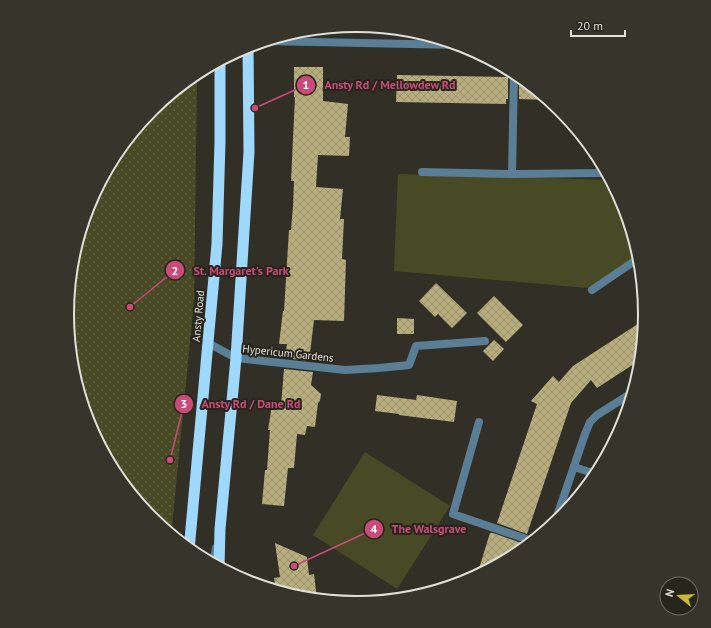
<svg xmlns="http://www.w3.org/2000/svg" width="711" height="628" viewBox="0 0 711 628" font-family="'PT Sans',sans-serif">
	<style>
		.park { fill: url(#park-dots) }
		.garden { fill: #474a25 }
		.building { fill: url(#building-cross-hatch) }
		.lines { fill: none; stroke-linecap: round; stroke-linejoin: round }
		.service { stroke: #597e96; stroke-width: 8 }
		.minor { stroke: #597e96; stroke-width: 8 }
		.trunk { stroke: #9ed8fd; stroke-width: 11 }
		.labels { text-anchor: middle; dominant-baseline: central; stroke-width: 4; stroke-linejoin: round; paint-order: stroke }
		.street-label { font-size: 11px; fill: #e0dfd8; stroke: #28261c }
		.rim { fill: none; stroke: #e0dfd8; stroke-width: 2 }
		.leader { fill: none; stroke: #ca4a7a; stroke-width: 1.5 }
		.callout-dot { fill: #ca4a7a; stroke: #28261c; stroke-width: 1.5 }
		.mark-label { font-size: 12px; text-anchor: middle; font-weight: bold; fill: #fff }
		.callout-label { font-size: 12px; text-anchor: middle; font-weight: bold; fill: #ca4a7a; stroke: #28261c; stroke-width: 4; stroke-linejoin: round; paint-order: stroke }
	</style>
	<defs>
		<pattern id="park-dots" width="8" height="8" patternUnits="userSpaceOnUse"><rect width="8" height="8" fill="#474a25"/><path d="M2 2h.1M6 6h.1" fill="none" stroke="#616444" stroke-width="1.8" stroke-linecap="round"/></pattern>
		<pattern id="building-cross-hatch" width="8" height="8" patternUnits="userSpaceOnUse"><rect width="8" height="8" fill="#b7ad7d"/><path d="M0 0l8 8M0 8l8-8" fill="none" stroke="#9a926e"/></pattern>
	</defs>
	<rect width="100%" height="100%" fill="#323026"/>
	<path class="park" d="M190,78L197,79L194,301L172,526L164,529L151,518L115,474L88,424L72,370L67,314L72,257L89,203L115,153L151,109Z"/>
	<path class="garden" d="M398,174L610,180L623,204L639,258L599,289L394,271Z
		M365,452L450,506L397,589L313,535Z"/>
	<path class="building" d="M294,67H323V101L348,104L345,137H350L349,156L318,155L316,187L343,189L340,219H344L342,259L346,260L344,321L314,320L309,361L285,358L287,344H279L283,311H284L289,230H291L293,206L294,181H291L295,97H294Z
		M397,75L508,77V99H506V104L396,102Z
		M519,77H520L548,100L519,99Z
		M436,283L467,313L452,328L438,314L435,317L419,301Z
		M494,296L523,325L506,342L477,313Z
		M397,318L414,319V334H397Z
		M644,320L640,360L597,388L591,380L571,403L527,534L497,523L537,404L531,401L553,376L559,382L573,366Z
		M494,340L504,349L493,361L483,351Z
		M284,369L313,372L311,385L321,394L320,401L318,403L315,427L307,426L305,435L297,434L294,468H288L284,506L262,504L265,470H267L270,430H268L272,405L281,406Z
		M377,395L416,400L417,395L457,401L454,422L399,415V414L375,411Z
		M490,533H493L524,544L522,549L516,554L477,575Z
		M275,543L307,557L309,575L314,574L317,599L299,597L276,590L274,578L280,577Z"/>
	<g class="lines">
		<path class="service" d="M422,172L512,174L514,73
			M512,174L606,173
			M592,290L639,258
			M208,343L236,358L345,370L379,368L409,365L416,346L485,341
			M479,422L453,514L532,541
			M574,467L596,474"/>
		<path class="minor" d="M264,41L460,45
			M555,522L585,434L590,422L597,415L632,393
			M213,564L216,548"/>
		<path class="trunk" d="M189,550L217,244L220,142V60
			M219,567L220,529L236,358L249,152L248,46"/>
	</g>
	<g class="labels">
		<g class="street-label">
			<text transform="translate(198 316) rotate(-85)">Ansty Road</text>
			<text transform="translate(288 353) rotate(6)">Hypericum Gardens</text>
		</g>
	</g>
	<path d="M0 0H711V628H0ZM74 314a282 282 0 1 1 564 0a282 282 0 1 1-564 0Z" fill="#37352b" fill-rule="evenodd"/>
	<path class="rim" d="M74 314a282 282 0 1 1 564 0a282 282 0 1 1-564 0Z"/>
	<path class="leader" d="M255 108L306 85M130 307L175 270M170 460L184 404M294 566L374 529"/>
	<g class="callout-dot">
		<circle cx="255" cy="108" r="4"/>
		<circle cx="130" cy="307" r="4"/>
		<circle cx="170" cy="460" r="4"/>
		<circle cx="294" cy="566" r="4"/>
		<circle cx="306" cy="85" r="10"/>
		<circle cx="175" cy="270" r="10"/>
		<circle cx="184" cy="404" r="10"/>
		<circle cx="374" cy="529" r="10"/>
	</g>
	<g class="mark-label">
		<text x="306" y="89">1</text>
		<text x="175" y="275">2</text>
		<text x="184" y="408">3</text>
		<text x="374" y="533">4</text>
	</g>
	<g class="callout-label">
		<text x="390" y="89">Ansty Rd / Mellowdew Rd</text>
		<text x="241" y="275">St. Margaret's Park</text>
		<text x="251" y="408">Ansty Rd / Dane Rd</text>
		<text x="429" y="533">The Walsgrave</text>
	</g>
	<g transform="translate(679 596) rotate(288)"><circle r="19" fill="#28261c" stroke="#727067"/>
	<path d="M0-3L7 15L0 10L-7 15Z" fill="#ccb938"/>
	<text y="-6" font-size="11" font-weight="bold" text-anchor="middle" fill="#e0dfd8">N</text>
	</g>
	<path d="M571 30v6h54v-6" fill="none" stroke="#e0dfd8" stroke-width="2"/>
	<text x="577" y="30" font-size="12" fill="#e0dfd8" stroke="#28261c" stroke-width="3" paint-order="stroke">20 m</text>
</svg>
